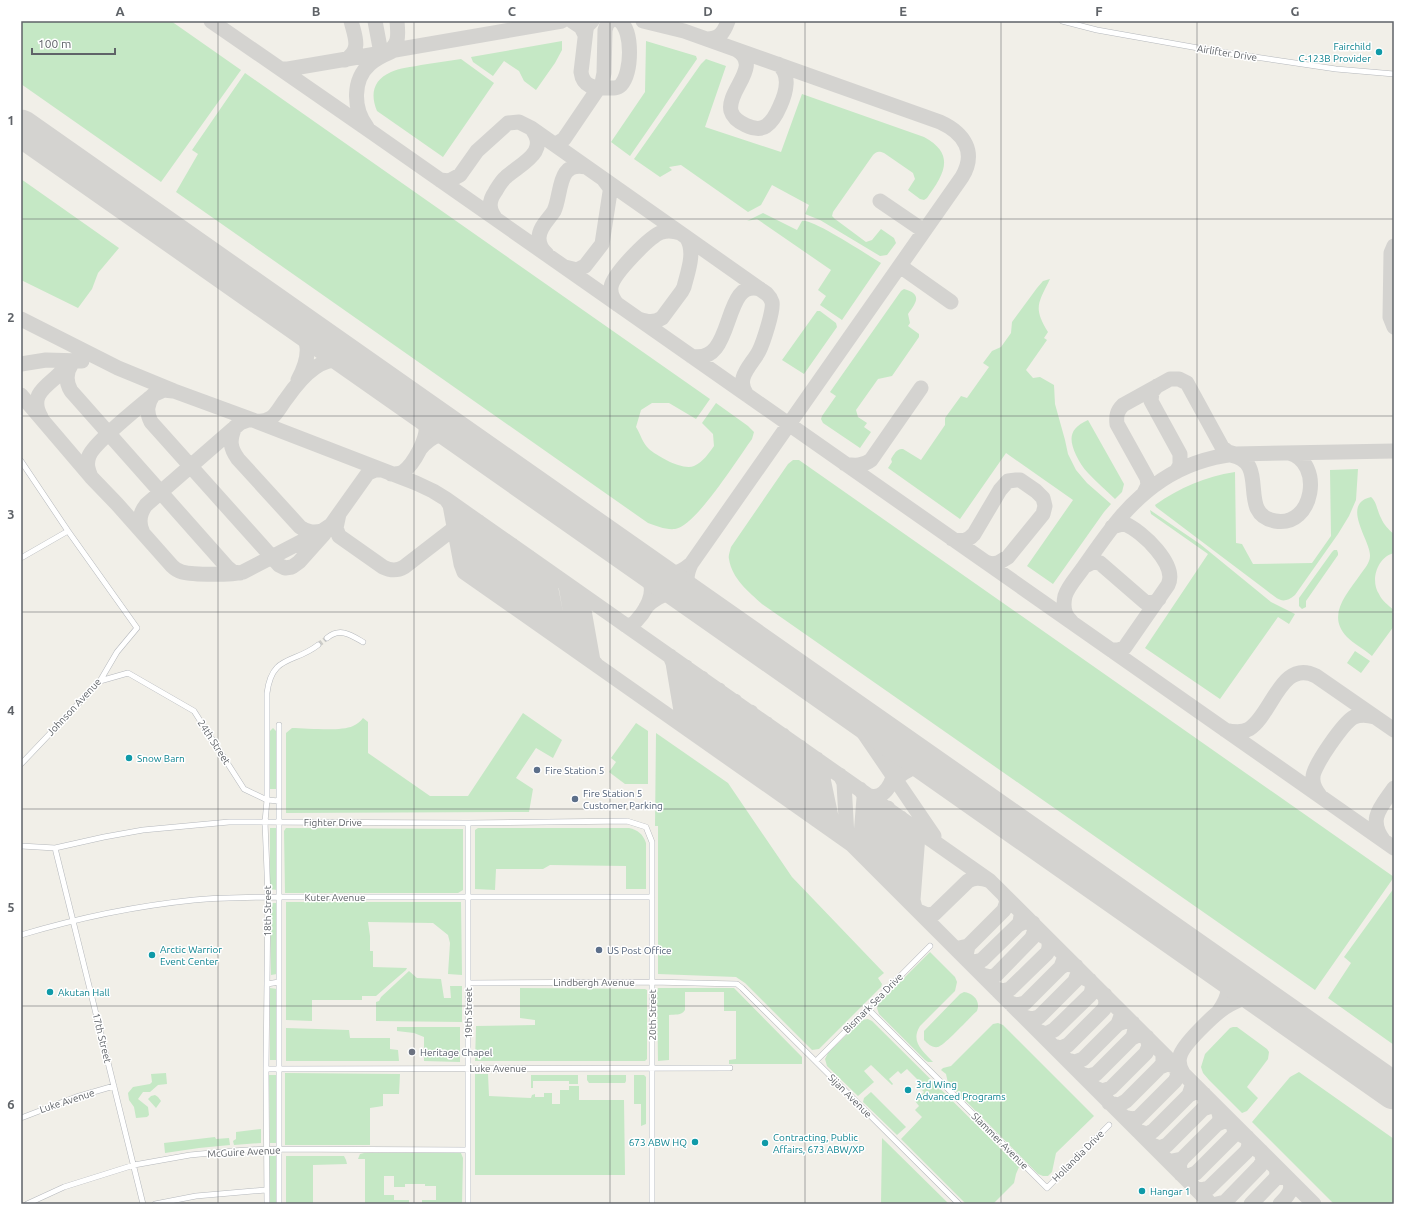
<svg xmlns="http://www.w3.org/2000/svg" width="1415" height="1225" viewBox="0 0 1415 1225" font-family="Ubuntu,sans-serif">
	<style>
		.green { fill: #c5e8c5 }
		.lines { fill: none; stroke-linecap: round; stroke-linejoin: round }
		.taxiway { stroke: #d4d3d0; stroke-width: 15 }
		.runway { stroke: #d4d3d0; stroke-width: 37 }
		.minor-tunnel { stroke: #ccccc8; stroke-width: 5; stroke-dasharray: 5 2.5; stroke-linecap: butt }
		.minor-casing { stroke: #b5b8bc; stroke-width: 6 }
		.minor { stroke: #fff; stroke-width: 5 }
		.grid { fill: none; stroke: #5f6368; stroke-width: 1; stroke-opacity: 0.55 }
		.culture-dot { fill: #0f9aa8; stroke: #fff; stroke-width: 1.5 }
		.service-dot { fill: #5c6f8a; stroke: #fff; stroke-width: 1.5 }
		.worship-dot { fill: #6b7280; stroke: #fff; stroke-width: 1.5 }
		.labels { text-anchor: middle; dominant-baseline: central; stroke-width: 3; stroke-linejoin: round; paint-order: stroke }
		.culture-label { font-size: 10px; fill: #0d838f; stroke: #fff; text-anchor: start }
		.street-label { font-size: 10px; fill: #5f6368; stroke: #fff }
		.service-label { font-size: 10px; fill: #4e5e75; stroke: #fff; text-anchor: start }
		.worship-label { font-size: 10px; fill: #5b616d; stroke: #fff; text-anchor: start }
		.neatline { fill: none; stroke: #5f6368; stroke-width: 1.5 }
		.grid-label { font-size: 13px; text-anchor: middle; font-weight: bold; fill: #5f6368 }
	</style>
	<rect width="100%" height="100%" fill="#f1efe8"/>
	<path class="green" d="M21,21H171L241,70L161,182L21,84Z
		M562,41V50L555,63L536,90L524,81L519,71L504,61L493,76L473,62L471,57Z
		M646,41L696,56L697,59L630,156L611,142L645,92Z
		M461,59L494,83L443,157L377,111C370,94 373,80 391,72C399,68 412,67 421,65C434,63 448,61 461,59Z
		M706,59L726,66L705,127L781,152L802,94L924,137C957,155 943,175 927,198L924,200L920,199L908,190L915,179L913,173L884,153C879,151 877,151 873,155L833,212L832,216L835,219L866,242L872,240L881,229L894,238L896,243L887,255L880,256L820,220L805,214L809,205L772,185L761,205L748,212L681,165L669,167L672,170L660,177L634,159L701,64Z
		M245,73L710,399L696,419L669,403H652L641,410L636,427C640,433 643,444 649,449C657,456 683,471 694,466C703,462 709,453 714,446L713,434L702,423L716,403L748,426L754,432L752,439C738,458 696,526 675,529C666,530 656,526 648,523L176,192L198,154L192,150Z
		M21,179L119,248L98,273L92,289L78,308L21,280Z
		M763,213L797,230L802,221C812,218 869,256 881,263L842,320L820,305L826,296L818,290L831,270L757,219L747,221Z
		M1050,279C1038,304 1033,307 1048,332L1044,338L1047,340L1026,370L1033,378L1040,377L1054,385L1055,404L1065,440L1068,454L1076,470L1087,483L1111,504L1104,512L1053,584L1027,566L1073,500L1006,453L960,519L888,468L892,462L891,459C894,454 897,448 903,449L921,460L945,425V418L961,396L967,398L989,367L983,363L992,351L1001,347L1011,333L1012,322L1037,288L1043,281Z
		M904,289C923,294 916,303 908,314L910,323L908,326L919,334V337L892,376L878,379L856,410L858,417L867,423L864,427L871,432L860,448L823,423L821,419L822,416L836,396L830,392L901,291Z
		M817,311H820L836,323L837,327L804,374L782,360Z
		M1088,420L1124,484L1122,492L1115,499C1106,490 1096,482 1088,473C1083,468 1079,461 1076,455C1068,438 1070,428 1088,420Z
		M793,460H799L1394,877L1315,990L762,604C749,592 732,579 729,559C728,556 730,551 731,547L788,464Z
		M1358,469L1356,500L1349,516L1338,534L1295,595C1282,606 1277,598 1266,590L1156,507L1155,505C1181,487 1204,477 1235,472L1236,543L1242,544L1253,564L1312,563L1331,536L1330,470Z
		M1371,497C1377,502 1377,511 1381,518C1384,525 1388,529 1394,534V553C1377,557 1370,581 1379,594C1382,601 1388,605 1394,610V626L1372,656C1364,649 1354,644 1347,637C1326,615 1347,594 1360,575C1364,569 1370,563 1370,556C1371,541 1340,504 1371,497Z
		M1150,510L1200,544L1271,602L1295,614L1289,624L1278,617L1220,699L1145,648L1208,554L1151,514Z
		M1334,550H1337L1338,553V555L1306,601V607L1302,609L1299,606V598L1332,552Z
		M1355,651L1370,661L1361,673L1347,663Z
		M523,713L562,740L553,758L536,748L516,778L533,789L529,812L286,813V733L292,728C307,728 340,732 353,726C357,724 360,722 363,718L368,722V753L430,796H468Z
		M636,723L648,731V784H625L609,772L616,762L611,758Z
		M273,728L277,732V789H270V731Z
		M656,733L728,783L792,877L884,973L878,978L882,984L881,987L819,1049L812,1050L745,983L736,977L658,974V826H655Z
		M270,828H277V890L270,889Z
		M286,828L463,829V890L458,893H285L284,831Z
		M478,828H629C638,830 643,834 646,843V889H626V866L550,865L543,869H496L495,890L475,889V830Z
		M1394,888V1045L1328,998L1351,963L1344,957Z
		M286,902H461L462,975L448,974L450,943L448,935L433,923L368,922L370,936V951H373V967L407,968L406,970L376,996H362V1000H312V1021L286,1020Z
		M270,903H278L277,974L271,975Z
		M930,952L955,977L957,982L955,991L920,1026C910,1042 923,1051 933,1062H928L925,1060L879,1014L877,1008L879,1003Z
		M409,971L417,978L441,979L444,998H451L450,986H462V1022L376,1021V1002L379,1001L381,997Z
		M270,988L277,989V1060H270Z
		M520,988L645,989L647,990V1059L645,1061H475L476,1026L535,1025V1020L520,1018Z
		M658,988H734L802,1057V1064H729V1060L736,1059V1011H724V992H685V1010C681,1016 675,1014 669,1015V1060L658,1061L657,993Z
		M964,992C973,993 981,1001 977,1011C970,1017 945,1045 938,1047C932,1048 928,1044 924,1040V1031L960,994Z
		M868,1019L872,1021L1019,1167L1016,1174L1014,1183L993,1204H966L901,1139L922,1117L915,1110L919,1106L915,1101L924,1092L916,1084L919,1081L907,1069L901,1074L898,1071L889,1079L893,1084L892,1085L871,1065L864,1071L874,1082L858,1096L827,1066L825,1059L828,1053L862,1020Z
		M998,1023L1003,1025L1094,1116L1056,1153L1052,1172L1048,1176H1043L1038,1174L948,1083L946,1074L941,1070L943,1068L951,1066L993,1024Z
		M397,1027H460V1062L424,1061V1037L414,1033L397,1031Z
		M1233,1027H1237L1267,1049L1269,1052L1268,1059L1247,1087L1258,1098L1247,1111L1242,1113L1209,1080L1203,1073L1201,1067L1205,1054L1230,1028Z
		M286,1028L349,1030L350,1038H390V1049L398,1050L399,1061H286Z
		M1299,1072L1394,1139V1204H1334L1252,1122L1290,1077Z
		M166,1073L167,1084L158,1085L150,1092H143L138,1099L148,1107L149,1115L147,1117L136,1118L134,1107L129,1100L128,1093L133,1087L150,1084L152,1082L151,1074Z
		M285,1073L400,1074L399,1094H383V1106L370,1108V1145H285Z
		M475,1074H488L489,1096L531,1098L532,1095L535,1094V1097H544V1093H552V1104H560V1090H569V1086H579V1100H624L625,1175H475Z
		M269,1075H276V1143H270Z
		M531,1075H578V1084H569V1081H533V1088H531Z
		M587,1075H626V1081L625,1083H589L587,1080Z
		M634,1075H644L646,1077V1124L641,1126V1104H634Z
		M871,1092L906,1127L897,1135L863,1102L864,1098Z
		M155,1095L158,1097L161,1101L156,1108L148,1099L151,1096Z
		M261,1129V1143L234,1145L233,1141L236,1139V1132Z
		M215,1137L216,1139L229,1138L230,1145L199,1148L165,1153L164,1143Z
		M882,1138L949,1204H881Z
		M364,1153H461L463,1158L462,1204H418H422V1200H436V1186H425V1184H405V1187H394V1176H384V1195H394V1200H409V1203L411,1204H365V1159H358L360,1154Z
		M269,1156H277V1204H269Z
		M286,1156H344L346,1160L347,1164L313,1165V1204H286Z"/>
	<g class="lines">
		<path class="taxiway" d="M211,21L373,133L1394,848
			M375,21L381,53
			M572,21L581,27L585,35
			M592,21L587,26L586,30L581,72C583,87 594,88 606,88C611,88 617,89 621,85C632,72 633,32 620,21
			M643,21L684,31L940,122C964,133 977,152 962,177L691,564C682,583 689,593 703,606
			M707,39C720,39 724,32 728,21
			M737,50C763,66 726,91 731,111C734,122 756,133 766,126C772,122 777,113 780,106C786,93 791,74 778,64
			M387,52C400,45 398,34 397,21
			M345,60C362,50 355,37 351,21
			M281,69H288L382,53
			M367,127C353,109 352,80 370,64C377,57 386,54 395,50L562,21
			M552,143H558L564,139L602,83L604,73L605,30L607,24L610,21
			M440,180L449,181L460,175L477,151L508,123L519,122L531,128L767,294C769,296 771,299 772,302C774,310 763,343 759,351C752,365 734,378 747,395
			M880,201L924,231
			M496,219C489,210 488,202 495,192C498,187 501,181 506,177C520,164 551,152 531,128
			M1394,246L1391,253L1390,317L1394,327
			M547,254C542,250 539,245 539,238C539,227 549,219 554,211C562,194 557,160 586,167
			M900,266L951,302
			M565,267L577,270L585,266L602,244L610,192V188L604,180
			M617,304C613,299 610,294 611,287C613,274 650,236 662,232C669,230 674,231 680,233
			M21,319L118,368L174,391L253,420L416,483L433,491L446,499L990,881L1314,1204
			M293,319C311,339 311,356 298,380
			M639,319C648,322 653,323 662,318L682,291L684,287C688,271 696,251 686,237
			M691,356C736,367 721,277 760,289
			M72,363C66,372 65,381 71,391L227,567L233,572L240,573
			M21,364L46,360L82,361
			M1157,386L1152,392L1151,401L1180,454V465L1176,472
			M173,391L164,390L153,395C147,404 146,412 151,422L279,565L285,568L292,567L299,562L324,534
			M21,395L91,477L117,504L172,566C175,569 178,571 182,572C193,575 233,575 243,572L322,531L331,525L368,473L375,470H381
			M41,417C30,398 42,389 55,378C60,373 66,367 72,363
			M256,421C261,422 266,421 271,418C277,414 281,405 286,399C302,376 324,350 356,363
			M235,427C229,440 230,448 238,459L300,527C307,532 313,533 322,531
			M420,449C433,434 442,432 461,436
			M1231,455C1271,462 1236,514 1275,521C1314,528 1324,462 1289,453
			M845,464C855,466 863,466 871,460L921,388
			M391,474C395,474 400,474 403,472C414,464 428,438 426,425C424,415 417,408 410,401
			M91,477C88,470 86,464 89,456C94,443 139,407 152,396
			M1144,493L1148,485L1147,478L1117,424C1116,416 1117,411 1123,405L1170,379H1179L1187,383L1222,447L1228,452L1235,454
			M446,499L450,505L461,564L464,572L851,844L1211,1204
			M463,511L466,515L477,578L481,584
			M339,514L336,528L339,536L383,567C391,571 397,571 404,567L461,523
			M479,522L483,527L494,588L497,595
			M143,533C138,523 139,514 146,505L240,423L248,420H253
			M496,534L500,540L510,599L514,607
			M952,539C961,542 968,541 974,534L1000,490L1008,481L1016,480H1020L1036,491L1043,498L1045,506L1043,514L1008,557L998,563L992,564L986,562
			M512,545L516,552L526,609L528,616L531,619
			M529,557L532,562L543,622L546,629
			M1085,566L1093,562L1100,563L1145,602L1153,603L1159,599
			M545,569L548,574L560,636L563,641
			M650,569C667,575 676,577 691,564
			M563,581L566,586L577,648L580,653
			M578,592L582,599L593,661L596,664
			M646,607C664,589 675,592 697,602
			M1071,621C1064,615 1063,605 1065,596C1068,586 1077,577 1083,568C1107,534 1126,504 1162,480C1183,466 1210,457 1235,454L1394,451
			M625,625H631C636,623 638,618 642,614C658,591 652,580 636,560
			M1111,650H1119L1125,647L1168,585C1178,565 1142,531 1125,524H1122L1112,527
			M670,656L673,663L683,723L687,728
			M686,667L689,674L699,733L704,740
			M702,678L705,684L716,745L720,751
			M719,690L722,699L733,757L736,762
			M735,701L738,707L749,769L753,775
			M839,702L857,723L934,836
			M751,712L755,720L766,780L770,786
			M767,724L772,731L782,792L786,798
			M1225,730C1233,732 1242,733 1249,729C1272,715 1281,658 1316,676L1394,730
			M783,735L787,741L799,803L802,809
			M800,747L804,754L815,813L818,821
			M817,759L820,764L834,831
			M840,775L844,783L847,837L850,843
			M890,785C911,762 922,764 947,777
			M860,789L864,795V798L860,848L862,855
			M870,796C888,801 898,771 895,758C894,746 886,737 878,729
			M1321,797C1316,791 1312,785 1313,777C1313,766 1344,722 1354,717C1361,714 1368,715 1375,717
			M874,799L878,805L873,860L876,869
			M888,808L891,816L886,874L889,882
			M901,818L904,822L905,826L900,887L902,894
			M915,827L918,835L913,900L915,908
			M1384,841C1367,819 1381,807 1394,788
			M920,912L927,915L934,914L968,881C975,877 981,878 990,881
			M968,946L966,955L968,961L975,962L982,960L1018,925L1020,922L1021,916
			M959,948L968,946L1004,910L1007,901L1004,895
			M1212,963C1229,979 1234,990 1219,1011
			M982,975L991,977L996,975L1032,938L1035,930L1033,923L1024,922L1018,925
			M996,989L1003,991L1010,989L1047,953C1050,948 1050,943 1047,938L1043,936
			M1010,1003L1017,1005L1025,1003L1061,967L1064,959
			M1024,1017L1032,1019L1039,1017L1075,981L1078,973L1076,966L1066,964L1061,967
			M1038,1031L1046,1034L1054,1030L1090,995C1093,989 1093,986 1090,980L1086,979
			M1053,1046L1061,1048L1068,1045L1104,1009L1106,1004L1105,995L1101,993
			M1067,1060L1075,1062L1083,1059L1118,1024L1121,1016
			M1183,1073C1180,1068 1178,1062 1180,1056C1183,1044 1214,1015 1224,1008C1230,1004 1237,1000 1244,999C1254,997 1263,1001 1271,1004
			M1081,1074L1088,1076L1096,1074L1133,1037L1135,1029L1133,1023L1126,1021L1118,1024
			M1095,1088L1102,1091L1111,1088L1146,1053L1149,1046L1147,1037L1138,1035L1132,1038
			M1109,1103L1119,1105L1126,1101L1160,1067L1163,1063V1057
			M1124,1117L1132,1119L1138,1118L1175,1081L1178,1075L1175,1066L1167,1064L1160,1067
			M1138,1131L1147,1134L1153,1131L1189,1095L1192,1086
			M1152,1145L1160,1148L1167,1145L1203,1109L1206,1104L1204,1094L1195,1092L1189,1095
			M1182,1159L1179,1165L1181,1174L1189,1176L1196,1173L1233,1136L1235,1131L1232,1123L1224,1121L1217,1124
			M1172,1161L1182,1159L1219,1122L1220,1117L1218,1109L1212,1106L1203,1109
			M1195,1188L1201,1190L1209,1188L1246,1152C1250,1146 1249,1142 1247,1137L1243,1136
			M1217,1204L1225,1202L1260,1166L1263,1160L1261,1151L1257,1150
			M1251,1204L1276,1178L1277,1173L1276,1168L1272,1164
			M1280,1204C1287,1196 1294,1191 1289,1179L1285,1178"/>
		<path class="runway" d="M21,128L1394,1091"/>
		<path class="minor-tunnel" d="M318,645L327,638"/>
		<defs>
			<path id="minor" d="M1062,21L1097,30L1215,51L1336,69L1394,74
				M21,461L68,531L137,628L117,652L100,681L21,764
				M21,558L68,531
				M327,638C340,627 351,635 363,642
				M100,681L128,673L194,711L244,789L267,800L279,801
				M279,725V1204
				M21,846L55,848L104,837L143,830L229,822L468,823L627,821L646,827L652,842V1204
				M55,848L143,1204
				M21,935C78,918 135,906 194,900C223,897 251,897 280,897H652
				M468,983L652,982L737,984L742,988L959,1204
				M267,984L279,982
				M868,1009L1047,1188L1109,1125
				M816,1061L930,946
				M266,1069L730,1068
				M21,1118L76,1097L114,1086
				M27,1204L64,1187L134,1165L190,1155L232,1151L267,1149L468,1150
				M155,1204L196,1196L266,1190
				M267,1204L266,1069L268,897L265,822L267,800V693C272,654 294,664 318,645
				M468,1204V823"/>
		</defs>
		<use href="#minor" class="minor-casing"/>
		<use href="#minor" class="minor"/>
	</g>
	<path class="grid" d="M218,21V1204M414,21V1204M610,21V1204M805,21V1204M1001,21V1204M1197,21V1204M21,219H1394M21,416H1394M21,612H1394M21,809H1394M21,1006H1394"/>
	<g class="culture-dot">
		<circle cx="1379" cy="52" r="4"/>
		<circle cx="129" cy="758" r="4"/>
		<circle cx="152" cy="955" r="4"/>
		<circle cx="50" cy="992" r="4"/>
		<circle cx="908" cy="1090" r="4"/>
		<circle cx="695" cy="1142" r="4"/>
		<circle cx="765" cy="1143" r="4"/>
		<circle cx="1142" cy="1191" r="4"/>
	</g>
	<g class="service-dot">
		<circle cx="537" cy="770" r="4"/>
		<circle cx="575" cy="799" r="4"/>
		<circle cx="599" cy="950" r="4"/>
	</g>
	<circle class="worship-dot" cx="412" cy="1052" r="4"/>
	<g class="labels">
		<g class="culture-label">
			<text x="1371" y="46" text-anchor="end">Fairchild<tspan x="1371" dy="12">C-123B Provider</tspan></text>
			<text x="137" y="758">Snow Barn</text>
			<text x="160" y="949">Arctic Warrior<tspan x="160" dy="12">Event Center</tspan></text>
			<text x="58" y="992">Akutan Hall</text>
			<text x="916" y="1084">3rd Wing<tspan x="916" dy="12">Advanced Programs</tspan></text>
			<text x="773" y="1137">Contracting, Public<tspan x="773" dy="12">Affairs, 673 ABW/XP</tspan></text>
			<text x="687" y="1142" text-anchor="end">673 ABW HQ</text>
			<text x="1150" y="1191">Hangar 1</text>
		</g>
		<g class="street-label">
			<text transform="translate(1227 53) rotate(9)">Airlifter Drive</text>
			<text transform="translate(74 707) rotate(-47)">Johnson Avenue</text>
			<text transform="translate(214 742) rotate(57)">24th Street</text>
			<text x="333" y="822">Fighter Drive</text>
			<text x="335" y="897">Kuter Avenue</text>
			<text transform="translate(267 911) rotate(-90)">18th Street</text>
			<text x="594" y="982">Lindbergh Avenue</text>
			<text transform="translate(873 1003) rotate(-45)">Bismark Sea Drive</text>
			<text transform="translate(468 1013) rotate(-90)">19th Street</text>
			<text transform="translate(652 1015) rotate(-90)">20th Street</text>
			<text transform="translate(102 1038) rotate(76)">17th Street</text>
			<text x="498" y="1068">Luke Avenue</text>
			<text transform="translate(850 1096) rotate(45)">Sijan Avenue</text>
			<text transform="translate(67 1101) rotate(-18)">Luke Avenue</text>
			<text transform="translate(1000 1141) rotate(45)">Slammer Avenue</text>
			<text transform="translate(244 1152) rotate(-3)">McGuire Avenue</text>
			<text transform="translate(1078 1156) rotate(-45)">Hollandia Drive</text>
		</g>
		<g class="service-label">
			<text x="545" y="770">Fire Station 5</text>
			<text x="583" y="793">Fire Station 5<tspan x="583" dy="12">Customer Parking</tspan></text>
			<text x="607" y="950">US Post Office</text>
		</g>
		<g class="worship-label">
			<text x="420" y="1052">Heritage Chapel</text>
		</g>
	</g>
	<rect width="1415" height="1225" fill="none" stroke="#ffffff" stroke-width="44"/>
	<path d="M32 48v6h83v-6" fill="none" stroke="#5f6368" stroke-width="2"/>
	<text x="38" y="48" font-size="12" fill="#5f6368" stroke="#ffffff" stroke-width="3" paint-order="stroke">100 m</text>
	<rect x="22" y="22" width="1371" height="1181" class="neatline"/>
	<g class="grid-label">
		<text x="120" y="16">A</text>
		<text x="316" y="16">B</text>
		<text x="512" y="16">C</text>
		<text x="708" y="16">D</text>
		<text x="903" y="16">E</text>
		<text x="1099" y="16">F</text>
		<text x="1295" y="16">G</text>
		<text x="11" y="125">1</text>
		<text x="11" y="322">2</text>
		<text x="11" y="519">3</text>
		<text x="11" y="715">4</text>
		<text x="11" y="912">5</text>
		<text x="11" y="1109">6</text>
	</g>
</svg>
